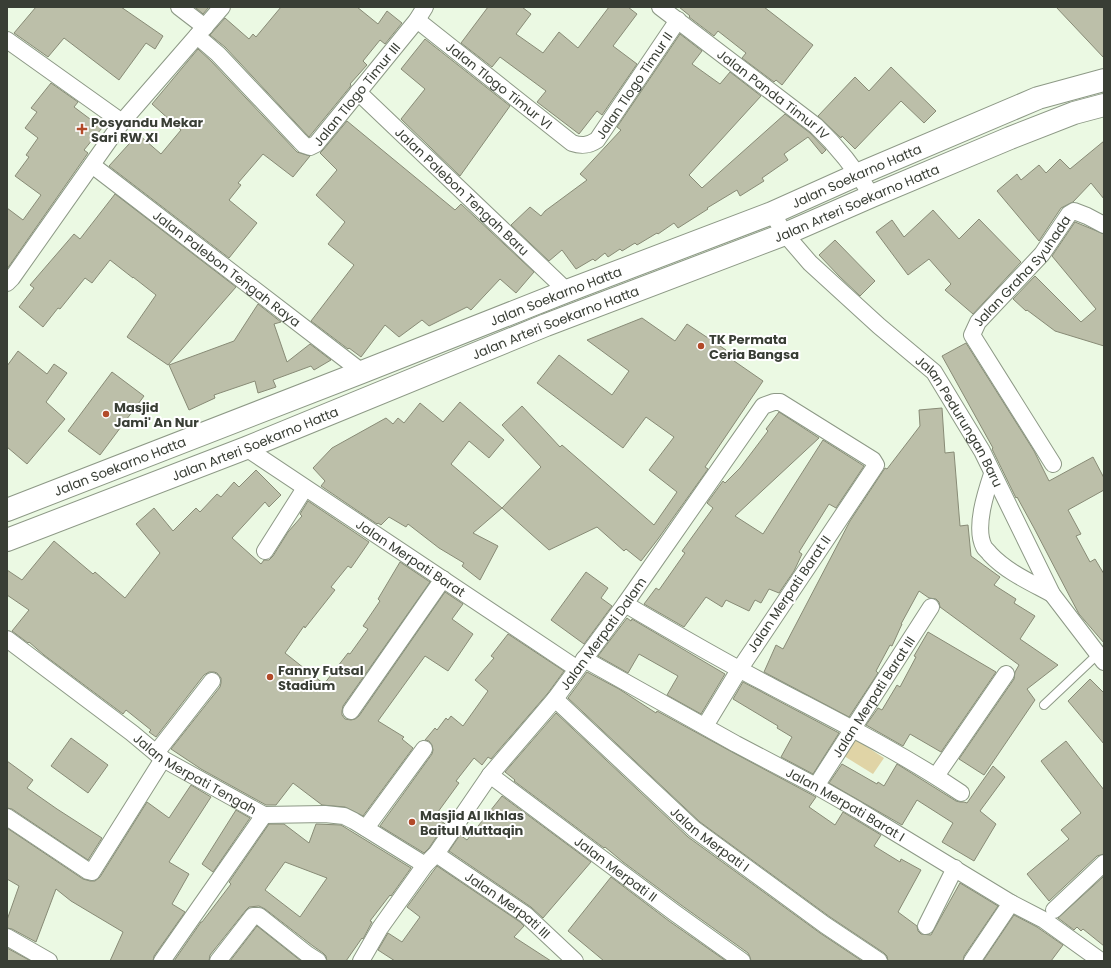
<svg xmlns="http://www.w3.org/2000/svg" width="1111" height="968" viewBox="0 0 1111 968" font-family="Poppins,sans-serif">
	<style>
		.green { fill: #e0d4a6 }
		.building { fill: #bcbfa9; stroke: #888b76; fill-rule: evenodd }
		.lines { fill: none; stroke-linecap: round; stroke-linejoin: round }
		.lane-casing { stroke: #8d9986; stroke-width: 10 }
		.street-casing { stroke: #8d9986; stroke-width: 18 }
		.primary-casing { stroke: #8d9986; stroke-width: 24 }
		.lane { stroke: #fff; stroke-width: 8 }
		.street { stroke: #fff; stroke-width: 16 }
		.primary { stroke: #fff; stroke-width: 22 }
		.poi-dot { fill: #b24a29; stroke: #fff; stroke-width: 1.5 }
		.labels { text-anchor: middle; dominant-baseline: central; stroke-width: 4; stroke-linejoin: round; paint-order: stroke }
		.street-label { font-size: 13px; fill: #393e35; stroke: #fff }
		.poi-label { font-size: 13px; font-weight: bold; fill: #393e35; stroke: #fff; text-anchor: start }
	</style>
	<rect width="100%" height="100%" fill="#ebf9e3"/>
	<path class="green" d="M855,739L884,758L873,774L844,756Z"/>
	<path class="building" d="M36,7H121L163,36L155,49L146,43L119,80L64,38L48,57L14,33Z
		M195,7H209L203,14Z
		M281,7H357L378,24L387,11L402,23L385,44L380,40L363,61L367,65L350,84L351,85L350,87L309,137L225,47L210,35L225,18L249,39L253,34L256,37Z
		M488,7H522L531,14L516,34L543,53L559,32L578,48L609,7H628L637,14L613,46L637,64L602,115L597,111L579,134L537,102L546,91L500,57L492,67L461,43Z
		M679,7H764L813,45L782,85L776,80L774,82L742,58L746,53L718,31L714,36L689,17L690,16Z
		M1056,7H1104V58Z
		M680,34L702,51L692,64L720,84L730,72L761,96L689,175L702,188L785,114L810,133L826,150L822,154L808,137L784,154L788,160L762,178L764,181L740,196L737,190L707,208L708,209L678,228L674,223L658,234L657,233L637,245L635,243L622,251L620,249L608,257L605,253L595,261L593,259L576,269L562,250L549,261L511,225L530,207L541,216L545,211L587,180L580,174L621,130L617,127Z
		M425,39L510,106L460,176L401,119L425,89L401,69Z
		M198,49L211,61L297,152L310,156L293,177L263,154L238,183L241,185L229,200L257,223L229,258L109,166L138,134L161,154L181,130L152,104Z
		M891,67L936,111L924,123L901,101L855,149L842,136L841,138L818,116L855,77L869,91Z
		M51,83L78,102L74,107L102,128L84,150L88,153L7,269V208L23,220L41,195L15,176L29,157L26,155L38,138L25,128L37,112L31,108Z
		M347,121L455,210L461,204L534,272L516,293L500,279L471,310L467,307L429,326L422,320L399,337L385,325L361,357L349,348L348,349L311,321L354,265L328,244L345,222L316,195L337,170L320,153L323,150Z
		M1104,141V199L1091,183L1073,202L1061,208L1039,241L997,191L1017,174L1021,180L1039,165L1046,173L1060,159L1070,169Z
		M115,194L236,287L168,365L127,337L156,295L133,277V278L110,260L92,283L85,278L60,309L58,308L43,327L19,307L34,288L30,285L74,234L80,239Z
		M933,210L959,239L979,219L1021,262L973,314L945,290L951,284L929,259L908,275L876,232L892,220L904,237Z
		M1075,222L1104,234V346L1055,331L1027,310L1026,311L1013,299L1035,276L1081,322L1096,309L1052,256Z
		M835,240L875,281L860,296L839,276L819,255Z
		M258,304L281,322L274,324L287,362L310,344L331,360L314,370L311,366L273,380L276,387L258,393L255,381L214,395L215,398L189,410L169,365L234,341Z
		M642,318L675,341L687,324L726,350L724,354L763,381L705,467L708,469L658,539L641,561L626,549L624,551L597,527L549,550L502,508L541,467L502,425L522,406L560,447L562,445L654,525L677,492L649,470L674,437L646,417L623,448L537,383L559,355L612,395L629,371L587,340Z
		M966,343L1034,451L1049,481L1093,457L1104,478V490L1068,510L1081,534L1076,536L1090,562L1095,559L1104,574V643L1079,614L1070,597L1034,528L1017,497L1016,498L992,449L993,448L942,356Z
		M18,351L47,374L54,364L67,373L46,402L65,419L27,464L7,447V366Z
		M112,372L144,396L100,455L68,431Z
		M460,402L504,440L489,458L469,441L451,464L502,508L473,533L498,546L480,580L462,566L464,563L439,548L408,524L406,527L389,517L381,525L378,523L377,524L321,486L325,481L313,468L332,448L386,418L393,424L398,418L404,423L420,403L443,422Z
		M942,408L945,453L954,452L960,526L968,525L971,556L1000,577L994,585L1016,599L1014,603L1035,616L1020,639L1058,665L1027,689L1035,700L984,775L959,759L1014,679L1015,672L1019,665L940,607L939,602L936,599L929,598L919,591L901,624H902L892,646L890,645L876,671L878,673L849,717L764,672L776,645L783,649L850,521L885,468L887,469L920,426L919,410Z
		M779,412L819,438L735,516L763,534L823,440L864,466L836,508L829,504L799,552L802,554L794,571L779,593L769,589L761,603L755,600L749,611L726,600L722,607L706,597L684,627L644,604L656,588L659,590L685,553L682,551L713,508L707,503L723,481L725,483L740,468L768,431L766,429Z
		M256,470L281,495L269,507L265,502L232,538L261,564L264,560H269L273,556L288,532L302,516L300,514L308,501L369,542L351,568L348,566L331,587L335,590L305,628L304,626L285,653L324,684L348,653L350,654L368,629L363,626L380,601L378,599L400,562L430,582L343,706L342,711V715L345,719L351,720L355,719L359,716L445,592L463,604L452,619L473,634L448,671L425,656L378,721L404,737L402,739L413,748L363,816L345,807L322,805L293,783L276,805H266L201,769L171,749L220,687L221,683V678L217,673L214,672H209L204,675L156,737L149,732L151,730L126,710L123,714L44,655L29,642L28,643L12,631L29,610L7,595V570L22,580L54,541L93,574L95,572L125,598L160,553L136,524L154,508L173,531L196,508L200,512L217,494L221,497L234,482L239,487Z
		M586,572L608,588L601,598L612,606L584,644L551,620Z
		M627,618L631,621L632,619L725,674L701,714L667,695L678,676L639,654L628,673L598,656Z
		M928,632L996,672L941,752L910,734L903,746L866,725L878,708L882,710L897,685L900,687L916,657L914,656Z
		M508,634L564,671L548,693L491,759L488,757L482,765L474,758L456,781L459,783L435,816L445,824L429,848L424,853L380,826L432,754L433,750L432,745L429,741L425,740L435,728L437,730L446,718L448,720L451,716L463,726L488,691L475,680L494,658L491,656Z
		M587,672L619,689L656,713L657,711L732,752L816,797L809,807L835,825L843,812L881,835L874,846L900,862L901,859L921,870L898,912L917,926L918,931L921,934L931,935L960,883L998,906L964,956L963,961H888L887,956L884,953L830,917L700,822L568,698Z
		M1090,679L1104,693V744L1068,701Z
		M743,682L839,733L813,774L781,757L792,737L777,728L778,726L733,699Z
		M556,713L688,837L820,933L862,961H751L750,957L748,953L681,905L623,862L605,847L604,848L514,781L515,780L505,772Z
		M71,738L108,765L88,793L51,766Z
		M1066,741L1104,790V854L1097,856L1049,901L1027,874L1069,839L1061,830L1081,813L1041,761Z
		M7,761L33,780L27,788L57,809L102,838L88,860L12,809L7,808Z
		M842,764L877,784L878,782L884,786L897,764L956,801L960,802H964L967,803L993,766L1005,777L980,811L996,824L974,861L942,842L953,823L917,800L902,825L829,783Z
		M191,785L211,797L169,862L189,874L172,904L185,912L154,956L153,961H110L123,932L71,901L56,889L36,942L12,929L7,928V920L19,886L7,879V828L83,879L90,881H95L100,877L147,802L169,818Z
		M502,796L591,862L543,918L531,907L449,851L460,835L467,840Z
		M236,810L250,818L213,872L202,864Z
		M269,824H284L309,843L316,824L341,825L411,868L391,896L390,895L370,921L372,922L363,939L362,938L346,961H327L326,956L323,953L313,946L265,909L259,906L249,907L246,910L210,955L209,961H174L201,922H202L231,884L229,882ZM285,862L327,878L300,917L265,890Z
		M437,866L520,922L524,926L514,937L551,961H395L378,950L388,933L402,942L420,917L407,907Z
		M1104,876V946L1083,929L1081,931L1077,927L1074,930L1058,918Z
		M611,877L669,921L726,961H604L568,931Z
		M1014,915L1037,927L1063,945L1051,961H983Z
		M257,926L301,961H230Z
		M7,948L29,960V961H7Z"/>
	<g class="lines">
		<defs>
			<path id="lane" d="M1044,705L1098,654"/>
			<g id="street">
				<path d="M179,7L205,27"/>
				<path id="s1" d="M660,7L816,126C838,147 856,170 872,196"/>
				<path id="s2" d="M417,20L572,143C581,146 588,146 597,140L678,20"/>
				<path id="s3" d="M197,36L218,54L300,141L304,145L310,147L316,144L417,20L425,7"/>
				<path d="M7,40L122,122"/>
				<path id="s4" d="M358,92L567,291"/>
				<path id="s5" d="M92,165L362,372"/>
				<path id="s6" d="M772,213L785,234L810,263L879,326L934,372L982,451L1052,594L1104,662"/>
				<path d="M7,283L12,278L122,122L222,7"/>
				<path id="s7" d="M246,448L576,668"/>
				<path id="s8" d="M1053,464L972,335L978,322L1042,254L1069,214L1074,211L1087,216L1104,225"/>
				<path d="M992,474C986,492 974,528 984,547C985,549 988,551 990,554C1007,572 1030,582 1052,594"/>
				<path d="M265,551L305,488"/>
				<path d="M625,604C671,631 717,658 765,683C831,718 899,751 961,793"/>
				<path id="s9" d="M7,639L132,733L163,759L264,815L325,814L344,816L354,821L425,865"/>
				<path id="s10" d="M584,659L736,744L816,786L858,810L1011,903L1044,920L1101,961"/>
				<path id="s11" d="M555,699L694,829L825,925L879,961"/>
				<path d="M351,711L443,579"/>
				<path d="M156,753L212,681"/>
				<path id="s12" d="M490,775L675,913L742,961"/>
				<path d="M936,776L1006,674"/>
				<path id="s13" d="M816,786L931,607"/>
				<path d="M7,817L88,871L92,872L163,759"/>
				<path d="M366,828L424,749"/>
				<path id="s14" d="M436,854L526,915L575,961"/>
				<path d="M1054,910L1104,863"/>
				<path d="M926,926L955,868"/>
				<path d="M7,937L49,961"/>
				<path d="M162,961L264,815"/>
				<path d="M218,961L253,916H259L307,954L318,961"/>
				<path id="s15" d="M361,961L380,928L425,865L436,854L490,775L555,699L625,604L763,406L774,402H780L873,460L876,465L739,670L705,726"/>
				<path d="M972,961L1011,903"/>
			</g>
			<g id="primary">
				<path id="s16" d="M7,510L362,372L567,291L772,213L859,174L1038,98L1104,80"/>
				<path id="s17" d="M7,540L246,448L546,325L785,234L872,196L1010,138L1074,113L1104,105"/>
			</g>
		</defs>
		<use href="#lane" class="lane-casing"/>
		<use href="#street" class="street-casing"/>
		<use href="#primary" class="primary-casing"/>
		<use href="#lane" class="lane"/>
		<use href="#street" class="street"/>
		<use href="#primary" class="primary"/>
	</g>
	<g class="poi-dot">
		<path d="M80 123h4v4h4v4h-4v4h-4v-4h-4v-4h4z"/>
		<circle cx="701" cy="346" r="4"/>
		<circle cx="106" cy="414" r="4"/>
		<circle cx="270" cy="677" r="4"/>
		<circle cx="412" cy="822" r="4"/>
	</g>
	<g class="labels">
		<g class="street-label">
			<text stroke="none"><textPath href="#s2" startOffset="105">Jalan Tlogo Timur VI</textPath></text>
			<text stroke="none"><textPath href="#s2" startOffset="290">Jalan Tlogo Timur II</textPath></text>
			<text stroke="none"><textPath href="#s3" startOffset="230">Jalan Tlogo Timur III</textPath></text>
			<text stroke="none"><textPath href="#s1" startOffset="143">Jalan Panda Timur IV</textPath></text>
			<text stroke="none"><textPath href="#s16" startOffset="913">Jalan Soekarno Hatta</textPath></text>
			<text stroke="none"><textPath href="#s4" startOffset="144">Jalan Palebon Tengah Baru</textPath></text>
			<text stroke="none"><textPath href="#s17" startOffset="914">Jalan Arteri Soekarno Hatta</textPath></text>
			<text stroke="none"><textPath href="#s5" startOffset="170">Jalan Palebon Tengah Raya</textPath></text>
			<text stroke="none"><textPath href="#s8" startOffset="234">Jalan Graha Syuhada</textPath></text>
			<text stroke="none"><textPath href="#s16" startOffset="589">Jalan Soekarno Hatta</textPath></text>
			<text stroke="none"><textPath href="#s17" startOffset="590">Jalan Arteri Soekarno Hatta</textPath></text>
			<text stroke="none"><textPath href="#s6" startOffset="283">Jalan Pedurungan Baru</textPath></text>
			<text stroke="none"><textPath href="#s17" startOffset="266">Jalan Arteri Soekarno Hatta</textPath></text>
			<text stroke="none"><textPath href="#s16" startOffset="121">Jalan Soekarno Hatta</textPath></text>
			<text stroke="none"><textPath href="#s7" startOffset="198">Jalan Merpati Barat</textPath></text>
			<text transform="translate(789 594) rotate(-56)">Jalan Merpati Barat II</text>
			<text stroke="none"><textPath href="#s15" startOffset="408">Jalan Merpati Dalam</textPath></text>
			<text stroke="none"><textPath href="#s13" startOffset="106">Jalan Merpati Barat III</textPath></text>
			<text stroke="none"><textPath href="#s9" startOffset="232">Jalan Merpati Tengah</textPath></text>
			<text stroke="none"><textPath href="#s10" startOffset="299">Jalan Merpati Barat I</textPath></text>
			<text stroke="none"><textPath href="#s11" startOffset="209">Jalan Merpati I</textPath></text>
			<text stroke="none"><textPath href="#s12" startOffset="157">Jalan Merpati II</textPath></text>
			<text stroke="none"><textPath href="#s14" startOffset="88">Jalan Merpati III</textPath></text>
		</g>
		<g class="poi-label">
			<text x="91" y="122">Posyandu Mekar<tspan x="91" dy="15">Sari RW XI</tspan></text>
			<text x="709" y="339">TK Permata<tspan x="709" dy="15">Ceria Bangsa</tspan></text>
			<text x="114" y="407">Masjid<tspan x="114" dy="15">Jami' An Nur</tspan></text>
			<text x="278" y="670">Fanny Futsal<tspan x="278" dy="15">Stadium</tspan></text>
			<text x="420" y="815">Masjid Al Ikhlas<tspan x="420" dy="15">Baitul Muttaqin</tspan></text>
		</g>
	</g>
	<rect width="1111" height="968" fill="none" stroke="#393e35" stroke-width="16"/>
</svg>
